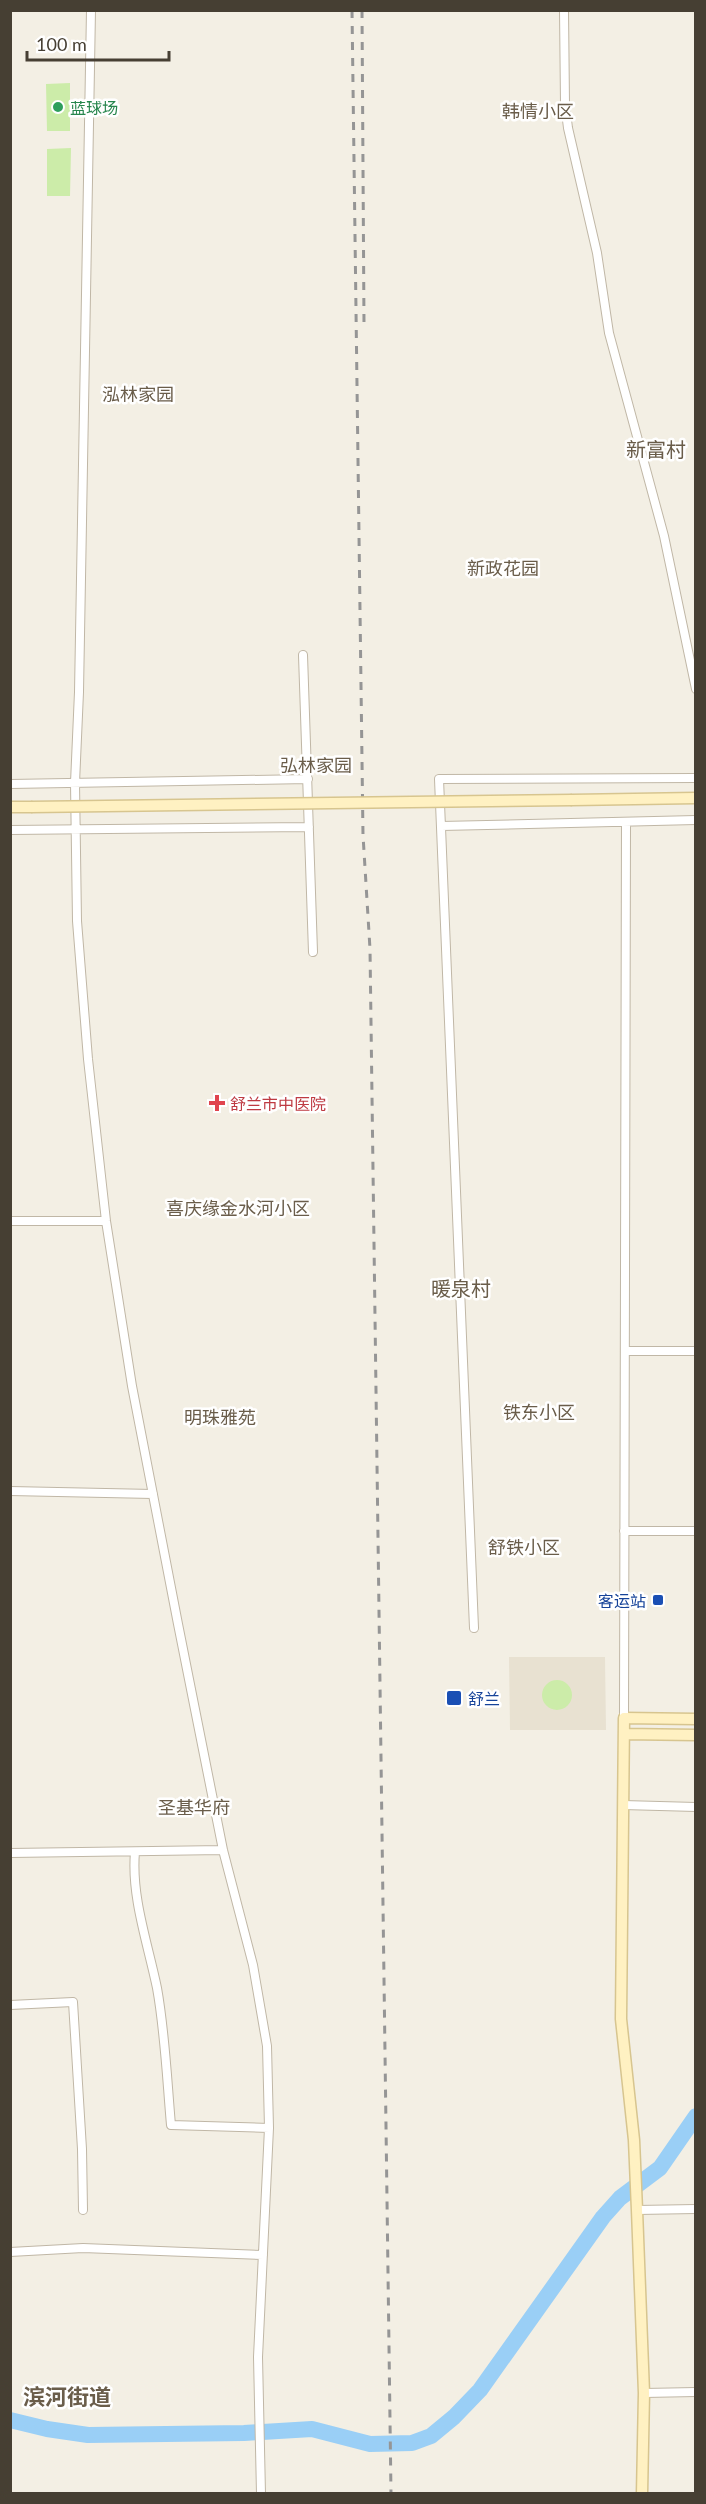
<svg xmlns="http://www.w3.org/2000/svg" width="706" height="2504" viewBox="0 0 706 2504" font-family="Lato,'Noto Sans SC',sans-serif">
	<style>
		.residential { fill: #e8e1d1 }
		.green { fill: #cceca9 }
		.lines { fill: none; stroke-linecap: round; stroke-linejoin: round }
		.river { stroke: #9acff6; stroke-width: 16 }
		.street-casing { stroke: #c0b7a6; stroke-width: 10 }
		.secondary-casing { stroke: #d7c58f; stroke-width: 13 }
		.street { stroke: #fff; stroke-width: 8 }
		.secondary { stroke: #fff1c2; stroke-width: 10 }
		.rail { stroke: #959595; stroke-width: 3; stroke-dasharray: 8 8; stroke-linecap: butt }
		.secondary-bridge-casing { stroke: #d7c58f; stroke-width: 13; stroke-linecap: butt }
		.secondary-bridge { stroke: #fff1c2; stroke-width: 10 }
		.leisure-dot { fill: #2e9e5b; stroke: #fff; stroke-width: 2 }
		.health-dot { fill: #e0444e; stroke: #fff; stroke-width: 2 }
		.transit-dot { fill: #1a4fb4; stroke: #fff; stroke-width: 2 }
		.labels { text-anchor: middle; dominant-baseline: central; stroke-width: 5; stroke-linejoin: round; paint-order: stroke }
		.leisure-label { font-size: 16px; fill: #27864d; stroke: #fff; text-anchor: start }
		.health-label { font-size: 16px; fill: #be3a42; stroke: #fff; text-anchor: start }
		.transit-label { font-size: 16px; fill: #164399; stroke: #fff; text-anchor: end }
		.neighbourhood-label { font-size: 18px; fill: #6a5d4a; stroke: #fff }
		.quarter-label { font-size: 20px; fill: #6a5d4a; stroke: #fff }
		.district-label { font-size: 22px; font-weight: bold; fill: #6a5d4a; stroke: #fff }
	</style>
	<rect width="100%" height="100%" fill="#f3efe4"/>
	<path class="residential" d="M509,1657H605L606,1730H510Z"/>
	<path class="green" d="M70,83V131H47L46,84Z
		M71,148L70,196H47V149Z
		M542 1695a15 15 0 1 1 30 0a15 15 0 1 1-30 0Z"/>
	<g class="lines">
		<path class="river" d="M10,2420L47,2429L88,2435L244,2433L312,2429L370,2444L412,2443L431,2436L454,2417L480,2390L603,2217L620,2198L660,2168L696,2116"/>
		<defs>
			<path id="street" d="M91,10L79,692L75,783L77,921L88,1059L106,1221L132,1386L178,1624L223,1850L253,1965L267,2046L269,2128L258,2357L261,2494
				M564,10L565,104L568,128L597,253L609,333L664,536L696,689
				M303,655L313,952
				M10,784L308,779
				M441,826L696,820
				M10,830L309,827
				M10,1221H106
				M625,1351H696
				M10,1491L153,1494
				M624,1531H696
				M474,1628L439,779L696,778
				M624,1718L626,823
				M623,1805L696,1807
				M135,1852C131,1897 148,1944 157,1988C165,2032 167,2080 171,2125L269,2128
				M10,1853L223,1850
				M10,2005L73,2002L82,2149L83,2210
				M637,2210L696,2209
				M10,2252L83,2248L263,2255
				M644,2393L696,2392"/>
			<path id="secondary" d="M572,800L696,798
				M10,807H31
				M624,1734L696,1735
				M642,2494L644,2393L637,2210L634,2140L621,2019L624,1718L696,1719"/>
		</defs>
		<use href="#street" class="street-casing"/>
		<use href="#secondary" class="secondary-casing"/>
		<use href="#street" class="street"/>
		<use href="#secondary" class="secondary"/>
		<path class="rail" d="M352,10L363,835L370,949L391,2494
			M362,10L364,325"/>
		<defs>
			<path id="secondary-bridge" d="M31,807L572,800"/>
		</defs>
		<use href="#secondary-bridge" class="secondary-bridge-casing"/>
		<use href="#secondary-bridge" class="secondary-bridge"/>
	</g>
	<circle class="leisure-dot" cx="58" cy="107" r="6"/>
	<path class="health-dot" d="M214 1094h6v6h6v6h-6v6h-6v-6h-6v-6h6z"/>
	<g class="transit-dot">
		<rect x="652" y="1594" width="12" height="12" rx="3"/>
		<rect x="446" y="1690" width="16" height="16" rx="3"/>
	</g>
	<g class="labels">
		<g class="leisure-label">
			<text x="70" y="107">蓝球场</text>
		</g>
		<g class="health-label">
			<text x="230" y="1103">舒兰市中医院</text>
		</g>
		<g class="transit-label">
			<text x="646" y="1600">客运站</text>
			<text x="468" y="1698" text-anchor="start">舒兰</text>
		</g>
		<g class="neighbourhood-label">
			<text x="538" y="111">韩情小区</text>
			<text x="138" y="394">泓林家园</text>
			<text x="503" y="568">新政花园</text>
			<text x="316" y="765">弘林家园</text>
			<text x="238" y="1208">喜庆缘金水河小区</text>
			<text x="539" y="1412">铁东小区</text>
			<text x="220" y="1417">明珠雅苑</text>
			<text x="524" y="1547">舒铁小区</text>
			<text x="194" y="1807">圣基华府</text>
		</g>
		<g class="quarter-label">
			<text x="656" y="449">新富村</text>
			<text x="461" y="1288">暖泉村</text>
		</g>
		<g class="district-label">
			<text x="67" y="2396">滨河街道</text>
		</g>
	</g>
	<rect width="706" height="2504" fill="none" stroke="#463f33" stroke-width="24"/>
	<path d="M27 51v9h142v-9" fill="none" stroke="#463f33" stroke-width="3"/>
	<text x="36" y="51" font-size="18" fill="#463f33" stroke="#ffffff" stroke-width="4.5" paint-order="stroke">100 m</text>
</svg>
